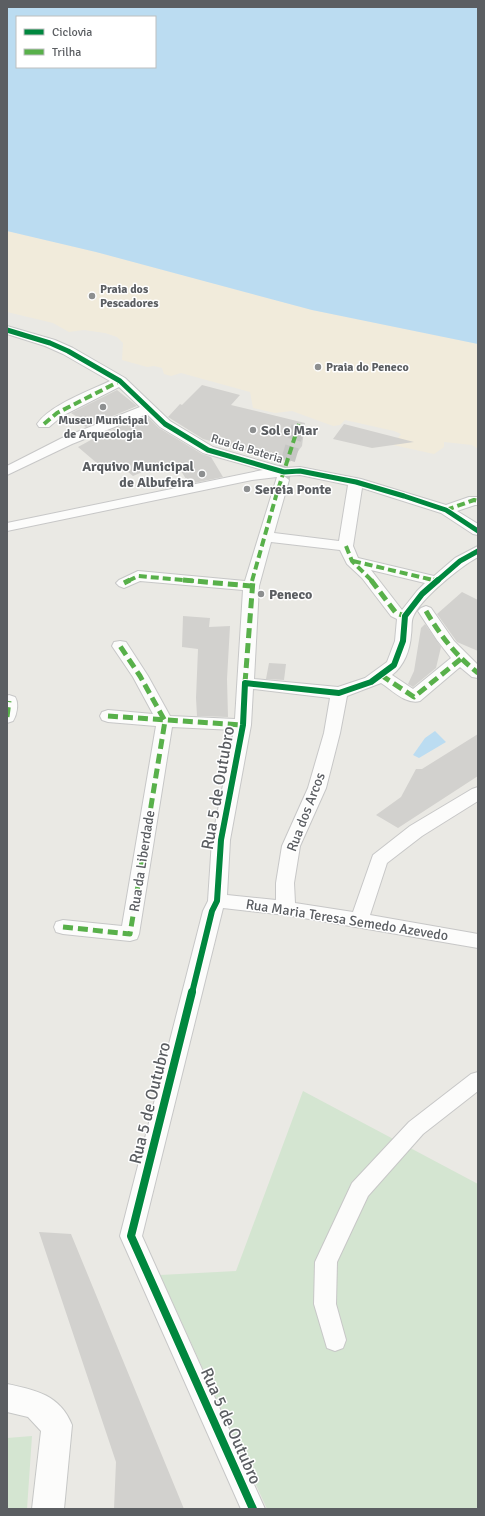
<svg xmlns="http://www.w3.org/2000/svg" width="485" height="1516" viewBox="0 0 485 1516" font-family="Signika,sans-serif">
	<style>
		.green { fill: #d4e5d1 }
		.sand { fill: #f1ebdb }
		.water { fill: #bbdcf1; fill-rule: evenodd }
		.building { fill: #d2d1ce }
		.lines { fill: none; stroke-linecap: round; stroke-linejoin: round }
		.street-tunnel { stroke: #c6c6c4; stroke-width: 14; stroke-dasharray: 14 7; stroke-linecap: butt }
		.street-casing { stroke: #c7c7c7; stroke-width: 2 }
		.secondary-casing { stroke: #c6c7c6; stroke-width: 2 }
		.street { fill: #fcfcfb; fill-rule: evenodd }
		.secondary { fill: #fcfcfb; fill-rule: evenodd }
		.quiet-far1 { stroke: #58b04a; stroke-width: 4; stroke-dasharray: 8 4; stroke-linecap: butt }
		.quiet { stroke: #58b04a; stroke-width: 5; stroke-dasharray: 10 5; stroke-linecap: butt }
		.cycleway-far2-casing { stroke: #fff; stroke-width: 7 }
		.cycleway-far1-casing { stroke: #fff; stroke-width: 8 }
		.cycleway-casing { stroke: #fff; stroke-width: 10 }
		.cycleway-far2 { stroke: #00873e; stroke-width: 5 }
		.cycleway-far1 { stroke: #00873e; stroke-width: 6 }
		.cycleway { stroke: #00873e; stroke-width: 8 }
		.poi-dot { fill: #8d8f90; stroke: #fff; stroke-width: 1.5 }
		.labels { text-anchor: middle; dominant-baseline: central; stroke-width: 3; stroke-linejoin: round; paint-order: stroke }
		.far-poi-label { font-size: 12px; font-weight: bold; fill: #5b5e62; stroke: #fff; text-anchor: start }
		.far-street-label { font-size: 12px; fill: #5b5e62; stroke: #fff }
		.poi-label { font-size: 14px; font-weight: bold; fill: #5b5e62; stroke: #fff; text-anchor: start }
		.street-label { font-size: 14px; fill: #5b5e62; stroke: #fff }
		.near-street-label { font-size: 17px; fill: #5b5e62; stroke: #fff }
	</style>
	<rect width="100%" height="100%" fill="#eae9e4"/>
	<path class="green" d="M303,1091L478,1184V1509H267L160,1275L236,1271Z
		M32,1436L27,1509H7V1438Z"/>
	<path class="sand" d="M7,231L96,252L312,310L478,344V449L472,445L444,442V447L434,454L393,445L401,434L394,431L345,420L340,425L333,426L292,411L275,413L253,408L250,392L181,373L171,376L164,374L162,368L154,366L147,367L122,360L123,343L117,337L105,333L84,330L69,332L53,323L7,312Z"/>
	<path class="water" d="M7,7H478V344L312,310L96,252L7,231ZM17,17H155V67H17Z
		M435,731L446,742L419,758L413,755L425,738Z"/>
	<path class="building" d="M202,385L240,395L231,405L305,423L302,446L290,462L203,439L168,417L180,404L182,405Z
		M117,390L137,406L86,427L78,422L82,420L71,413Z
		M147,416L159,428L202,454L211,457L223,477L189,484L175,461L149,472L147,470L133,476L121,466L105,470L78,447L100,435H99Z
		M344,424L414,442L372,448L333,439Z
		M462,592L478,600V651L457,642L437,614Z
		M183,616L210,618L209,627L230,626L227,679L228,717L197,716L196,698L198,649L182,647Z
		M425,624L441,647L436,668L413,687L408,684L414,671L421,628Z
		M269,663L286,664L284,680L266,679Z
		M478,734V776L398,828L376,815L401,797L416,769H422Z
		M39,1232L71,1234L184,1509H114L116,1462Z"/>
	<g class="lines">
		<path class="street-tunnel" d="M282,480L299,424"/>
		<defs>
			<path id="street" d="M7,326L55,340L73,348L125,378L170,421L213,447L285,468L300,467L361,479L446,505L469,497H478V505H475L457,511L478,524V535L473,534L441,513L362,488L353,546L358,558L434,576L455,558L478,546V557C461,566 420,599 413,617C411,621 412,630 411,635C410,650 404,666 392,675L413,689L451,658L437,640L418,611L421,608L426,606L431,608L454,641L478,665V678L472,677L460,667L420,701C406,705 392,690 381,683L347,696L340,733L326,788L300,846L294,883L295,903L353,912L373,855L410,826L472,789L478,787V801L422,836L387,863L370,915L478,934V948L286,915L223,908L142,1236L265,1509H241L120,1236L203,911L208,901L212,840L234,730L172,727L139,934L137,939L130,941L63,934L56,932L54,927L56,922L63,920L122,926L156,726L108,722L102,720L100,716L102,712L108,710L153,714L133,677L112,646L114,642L120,641L126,642L148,676L170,716L235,719L243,590L140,581L124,588L119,586L116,583L119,580L138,571L245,581L277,477L252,480L7,531V523L263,470L203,453L160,427L147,414L72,444L7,475V466L62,438L140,407L119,387L62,416L49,427H39L37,424C50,405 89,391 110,381L63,354L45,346L7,334ZM300,475L348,485L339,541L274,533L289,480L284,476ZM271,542L340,550L347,564L362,578L391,616L397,619L395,641L387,662L365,678L338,687L254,679L259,586ZM371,570L425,583L417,591L402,610ZM253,689L330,698L324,733L308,788L282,846L276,883V900L227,895L230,840L251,725Z
				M9,695L15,697C19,703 17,715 13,721L7,723V696Z
				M478,1072V1091L423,1134L368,1196L337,1262L336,1304L346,1340L343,1348L335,1351L327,1348L314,1304L315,1262L352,1183L409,1122L471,1074Z"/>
			<path id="secondary" d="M7,1384C36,1390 60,1395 72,1425L64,1509H32L41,1431L28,1417L7,1412Z"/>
		</defs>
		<use href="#street" class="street-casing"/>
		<use href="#secondary" class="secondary-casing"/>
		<use href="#street" class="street"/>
		<use href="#secondary" class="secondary"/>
		<path class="quiet-far1" d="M44,424L57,413L120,381
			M446,510L474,500L478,501
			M346,546L352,561L372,581
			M353,561L437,581
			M128,581L138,576L194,581
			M252,581L276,496L299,424"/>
		<path class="quiet" d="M183,580L251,586
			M371,580L396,613L405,616
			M433,580L437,581
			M124,583L130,580
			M426,611C440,635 456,656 478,673
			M381,675L414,697L462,658
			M245,683L253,580
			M108,716L243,725
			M7,717L9,701
			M63,927L130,934L165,721L140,676L120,646"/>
		<defs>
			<path id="cycleway-far2" d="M7,330L50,343L68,351L120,381L165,424L208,450L284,472L300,471L356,482L404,496L446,510L478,531
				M437,581L460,561L478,551"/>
			<path id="cycleway-far1" d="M192,993L212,911L217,901L221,840L243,725L245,683L339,693L371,682L394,665L403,641L405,616L422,594L438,580"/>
			<path id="cycleway" d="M192,992L131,1236L253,1509"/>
		</defs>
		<use href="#cycleway-far2" class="cycleway-far2-casing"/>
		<use href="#cycleway-far1" class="cycleway-far1-casing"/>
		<use href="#cycleway" class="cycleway-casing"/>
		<use href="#cycleway-far2" class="cycleway-far2"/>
		<use href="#cycleway-far1" class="cycleway-far1"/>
		<use href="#cycleway" class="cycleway"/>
	</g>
	<g class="poi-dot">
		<circle cx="92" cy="296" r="4"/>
		<circle cx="318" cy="367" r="4"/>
		<circle cx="103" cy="407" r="4"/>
		<circle cx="253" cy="430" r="4"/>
		<circle cx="202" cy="474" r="4"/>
		<circle cx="247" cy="489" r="4"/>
		<circle cx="261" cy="594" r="4"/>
	</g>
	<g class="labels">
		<g class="far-poi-label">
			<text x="100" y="289">Praia dos<tspan x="100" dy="14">Pescadores</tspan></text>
			<text x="326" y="367">Praia do Peneco</text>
			<text x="103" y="420" text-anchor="middle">Museu Municipal<tspan x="103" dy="14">de Arqueologia</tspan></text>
		</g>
		<g class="far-street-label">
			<text transform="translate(247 449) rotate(17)">Rua da Bateria</text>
		</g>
		<g class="poi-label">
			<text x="261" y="430">Sol e Mar</text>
			<text x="194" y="466" text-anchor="end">Arquivo Municipal<tspan x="194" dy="16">de Albufeira</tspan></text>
			<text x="255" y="489">Sereia Ponte</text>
			<text x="269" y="594">Peneco</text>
		</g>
		<g class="street-label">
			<text transform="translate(306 812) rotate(-69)">Rua dos Arcos</text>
			<text transform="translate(142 861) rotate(-81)">Rua da Liberdade</text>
			<text transform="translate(347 920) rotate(9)">Rua Maria Teresa Semedo Azevedo</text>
		</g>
		<g class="near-street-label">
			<text transform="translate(218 788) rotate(-80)">Rua 5 de Outubro</text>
			<text transform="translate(150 1103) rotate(-76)">Rua 5 de Outubro</text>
			<text transform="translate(231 1426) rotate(66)">Rua 5 de Outubro</text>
		</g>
	</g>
	<rect width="485" height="1516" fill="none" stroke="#5b5e62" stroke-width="16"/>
	<rect x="16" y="16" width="140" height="52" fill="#ffffff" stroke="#bdbfc0"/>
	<rect x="24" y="29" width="20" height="6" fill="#00873e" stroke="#bdbfc0"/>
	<text x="52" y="36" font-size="12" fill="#5b5e62">Ciclovia</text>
	<rect x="24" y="49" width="20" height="6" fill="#58b04a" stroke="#bdbfc0"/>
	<text x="52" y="56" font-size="12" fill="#5b5e62">Trilha</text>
</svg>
